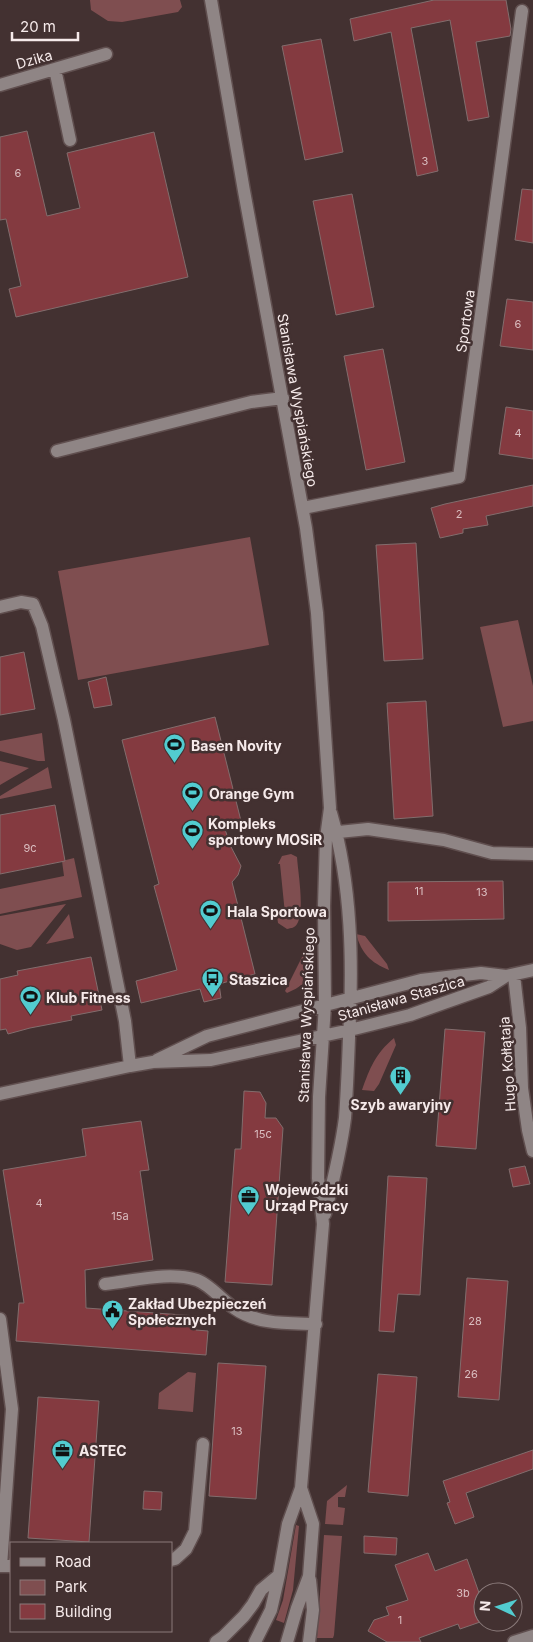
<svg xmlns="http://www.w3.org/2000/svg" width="533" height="1642" viewBox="0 0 533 1642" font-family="Inter,sans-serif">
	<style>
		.green { fill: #7f4e50 }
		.building { fill: #843a40; stroke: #826d6d }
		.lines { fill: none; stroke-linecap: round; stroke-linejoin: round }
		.minor-casing { stroke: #604f4f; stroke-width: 15 }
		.minor { stroke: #8f8585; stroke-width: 12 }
		.labels { text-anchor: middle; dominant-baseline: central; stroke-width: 5; stroke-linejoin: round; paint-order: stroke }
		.number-label { font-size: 11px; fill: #dabec0 }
		.street-label { font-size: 14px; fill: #f6eaea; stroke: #433131 }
		.poi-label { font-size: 14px; font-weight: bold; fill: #f6eaea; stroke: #433131; text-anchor: start }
	</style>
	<rect width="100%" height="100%" fill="#433131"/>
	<path class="green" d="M90,0H180L182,7L178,12L122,22L108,21L91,10Z
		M250,537L269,645L78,680L58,571Z
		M518,620L533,686V721L503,727L480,627Z
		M42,733L45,761H38L0,751V741Z
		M0,761L29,768L0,785Z
		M48,767L52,788L0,799V796Z
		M291,854L297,857C298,873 305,910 297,924C295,928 291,928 287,929L278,923L277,916L285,914L280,864H278L282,856Z
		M74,858L82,897L0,914V889L64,876L62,861Z
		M66,904L31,947L17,950L0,944V916Z
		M69,914L74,938L46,944Z
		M356,934L365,936L387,964L389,970C370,962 362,954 356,934Z
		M315,938C315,966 316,981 287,993L285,991L311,939Z
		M394,1038L396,1045L379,1084L374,1091L362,1090C370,1068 375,1054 394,1038Z
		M188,1372L196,1373L193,1412L158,1409L159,1393Z
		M347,1485L345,1497H338V1507L345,1508L343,1525L325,1524L327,1501Z
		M296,1525L299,1526L293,1590L284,1623L276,1620L283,1600Z
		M324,1535L342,1536L334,1635L333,1638H317Z"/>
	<path class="building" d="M434,0H506L511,29L510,36L476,42L489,117L468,121L450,20L411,28L438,171L417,176L391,32L354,41L350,19Z
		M321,39L343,152L305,160L282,46Z
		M27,131L47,216L80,208L67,153L154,132L188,277L16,317L9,289L21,286L6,219L0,220V137Z
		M522,189L533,190V243L515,240Z
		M352,194L374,307L336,315L313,201Z
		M507,299L533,302V350L500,346Z
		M383,349L405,462L366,470L344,356Z
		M506,407L533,411V459L499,454Z
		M533,485V506L486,516L488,525L463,529V533L440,538L431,508L445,504Z
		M416,543L423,659L384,661L376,545Z
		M24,652L35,709L0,715V657Z
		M106,677L112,705L94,708L88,682Z
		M426,701L433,816L394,819L387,703Z
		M215,717L241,821L224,826L230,845L241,866L238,875L232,882L255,974L219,984L221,998L204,1002L200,989L141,1003L136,981L177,970L154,886L159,884L122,740Z
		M55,805L65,861L0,874V815Z
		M503,881L504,919L388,921V882Z
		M91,957L102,1010L71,1016L72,1020L30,1028L8,1034L6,1029L0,1030V979L18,975L17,971Z
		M445,1029L485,1032L476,1149L436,1146Z
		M244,1091L260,1092L266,1103L265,1118H276L283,1128L272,1285L225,1282L235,1149H241Z
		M141,1121L149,1170L140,1171L153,1260L85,1270L86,1308L197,1316L196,1330L208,1331L206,1355L16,1341L19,1303H24L3,1170L86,1156L82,1129Z
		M525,1166L530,1184L513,1187L509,1169Z
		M388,1176L427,1178L420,1295L398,1294L394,1332L379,1331Z
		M467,1278L508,1281L499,1400L458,1397Z
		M218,1363L266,1366L256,1499L209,1496Z
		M378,1374L417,1377L408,1496L368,1492Z
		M38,1397L99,1401L89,1542L28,1538Z
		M533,1450V1469L466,1493L474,1517L455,1524L447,1503L450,1502L443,1481Z
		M144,1491L162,1492L161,1510L143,1509Z
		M364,1536L397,1538L396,1555L364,1553Z
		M428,1553L435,1571L467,1559L483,1604V1621L460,1629L458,1624L419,1638L421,1642H387L368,1631L374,1620L389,1615L386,1607L408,1600L395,1565Z"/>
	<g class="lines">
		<defs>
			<path id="minor" d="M211,0L244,191L306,528L317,613L330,808L326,838L324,906L325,1005L319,1097L318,1178L323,1224L301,1488L288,1524L279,1575L271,1610L255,1642
				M55,69L70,140
				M0,85L106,54
				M57,451L251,402L283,398
				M303,508L459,477L522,11
				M0,607L21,602L33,604L42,626L64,720L125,1021L130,1066
				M329,833L368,829L444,840L492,853L533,854
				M514,975L520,1028L522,1088L528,1130L533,1151
				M157,1060L207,1036L421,980L481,973L506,976L533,970
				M0,1094L130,1066L153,1062L211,1060L350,1030L410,1015L489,987L506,976
				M325,1214C333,1182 341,1150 345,1118C347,1091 348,1065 349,1038C353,964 352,885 331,813
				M105,1284C134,1281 169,1271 197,1280C209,1284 223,1301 234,1308C258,1325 287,1323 316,1324
				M0,1319L12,1409L1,1566H11
				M171,1560L175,1559L186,1549L195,1531L203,1444
				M216,1642L223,1637L244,1616L253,1604L261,1590L279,1575
				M287,1642L297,1608L309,1576L313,1524L301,1488
				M309,1642L313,1610L310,1580
				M514,1642L533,1636"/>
		</defs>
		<use href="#minor" class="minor-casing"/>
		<use href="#minor" class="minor"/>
	</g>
	<defs>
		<symbol id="stadium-pin" viewBox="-11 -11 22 30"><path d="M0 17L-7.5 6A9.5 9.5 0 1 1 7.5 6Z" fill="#52ccd0" stroke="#433131"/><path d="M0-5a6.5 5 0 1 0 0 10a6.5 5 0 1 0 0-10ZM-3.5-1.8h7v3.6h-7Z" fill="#111"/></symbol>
		<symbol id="bus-pin" viewBox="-11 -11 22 30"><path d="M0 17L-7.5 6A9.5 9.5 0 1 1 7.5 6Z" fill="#52ccd0" stroke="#433131"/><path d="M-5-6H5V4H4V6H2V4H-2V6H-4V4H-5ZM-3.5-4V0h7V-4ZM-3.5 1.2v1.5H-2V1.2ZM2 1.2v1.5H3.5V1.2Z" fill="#111"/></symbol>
		<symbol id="building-pin" viewBox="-11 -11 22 30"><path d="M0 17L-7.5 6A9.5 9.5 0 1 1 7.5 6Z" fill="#52ccd0" stroke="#433131"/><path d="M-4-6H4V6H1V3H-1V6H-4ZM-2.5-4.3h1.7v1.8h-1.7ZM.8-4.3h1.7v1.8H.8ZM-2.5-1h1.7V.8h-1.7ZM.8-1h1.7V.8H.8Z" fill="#111"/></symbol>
		<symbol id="office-pin" viewBox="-11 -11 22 30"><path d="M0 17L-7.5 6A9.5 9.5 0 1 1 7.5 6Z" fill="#52ccd0" stroke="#433131"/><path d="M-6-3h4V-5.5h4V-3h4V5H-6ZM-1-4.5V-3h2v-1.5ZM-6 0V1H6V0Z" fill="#111"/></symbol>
		<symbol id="civic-pin" viewBox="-11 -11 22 30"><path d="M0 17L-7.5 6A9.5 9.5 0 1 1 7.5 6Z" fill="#52ccd0" stroke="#433131"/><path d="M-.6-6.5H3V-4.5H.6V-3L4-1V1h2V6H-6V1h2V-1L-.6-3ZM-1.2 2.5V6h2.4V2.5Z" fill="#111"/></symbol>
	</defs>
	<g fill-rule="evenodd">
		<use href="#stadium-pin" x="162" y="732" width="25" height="34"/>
		<use href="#stadium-pin" x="180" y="780" width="25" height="34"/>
		<use href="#stadium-pin" x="180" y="818" width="25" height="34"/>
		<use href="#stadium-pin" x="198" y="898" width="25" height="34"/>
		<use href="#bus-pin" x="200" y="966" width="25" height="34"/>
		<use href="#stadium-pin" x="18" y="984" width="25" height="34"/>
		<use href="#building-pin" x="388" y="1064" width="25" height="34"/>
		<use href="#office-pin" x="236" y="1184" width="25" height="34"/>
		<use href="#civic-pin" x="100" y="1298" width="25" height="34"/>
		<use href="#office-pin" x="50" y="1438" width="25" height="34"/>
	</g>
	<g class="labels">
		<g class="number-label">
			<text x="425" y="161">3</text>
			<text x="18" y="173">6</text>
			<text x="518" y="324">6</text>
			<text x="518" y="433">4</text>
			<text x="459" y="514">2</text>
			<text x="30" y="848">9c</text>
			<text x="419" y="891">11</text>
			<text x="482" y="892">13</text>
			<text x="263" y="1134">15c</text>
			<text x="39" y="1203">4</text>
			<text x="120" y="1216">15a</text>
			<text x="475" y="1321">28</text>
			<text x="471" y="1374">26</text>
			<text x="237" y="1431">13</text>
			<text x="463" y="1593">3b</text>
			<text x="400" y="1620">1</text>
		</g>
		<g class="street-label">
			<text transform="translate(34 59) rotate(-16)">Dzika</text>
			<text transform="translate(465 321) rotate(-82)">Sportowa</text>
			<text transform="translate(298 400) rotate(80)">Stanisława Wyspiańskiego</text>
			<text transform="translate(401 998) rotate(-16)">Stanisława Staszica</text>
			<text transform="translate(306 1015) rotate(-88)">Stanisława Wyspiańskiego</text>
			<text transform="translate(507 1064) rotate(-94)">Hugo Kołłątaja</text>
		</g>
		<g class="poi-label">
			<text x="191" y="745">Basen Novity</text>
			<text x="209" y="793">Orange Gym</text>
			<text x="208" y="823">Kompleks<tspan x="208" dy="16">sportowy MOSiR</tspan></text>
			<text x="227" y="911">Hala Sportowa</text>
			<text x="229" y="979">Staszica</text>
			<text x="46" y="997">Klub Fitness</text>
			<text x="401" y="1104" text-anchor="middle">Szyb awaryjny</text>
			<text x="265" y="1189">Wojewódzki<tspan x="265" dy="16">Urząd Pracy</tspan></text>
			<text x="128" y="1303">Zakład Ubezpieczeń<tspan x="128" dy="16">Społecznych</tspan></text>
			<text x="79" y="1450">ASTEC</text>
		</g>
	</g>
	<rect x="10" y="1542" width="162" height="90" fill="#433131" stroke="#8b7b7b"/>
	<rect x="20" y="1558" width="25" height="8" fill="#8f8585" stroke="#8b7b7b"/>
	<text x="55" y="1567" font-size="15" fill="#f6eaea">Road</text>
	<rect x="20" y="1580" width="25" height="15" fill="#7f4e50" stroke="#8b7b7b"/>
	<text x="55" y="1592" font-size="15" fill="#f6eaea">Park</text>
	<rect x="20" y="1604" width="25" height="15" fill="#843a40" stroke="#8b7b7b"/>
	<text x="55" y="1617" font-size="15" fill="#f6eaea">Building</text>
	<g transform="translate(498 1607) rotate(274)"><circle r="24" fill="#433131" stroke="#8b7b7b"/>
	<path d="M0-4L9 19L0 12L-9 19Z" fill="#52ccd0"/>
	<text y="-8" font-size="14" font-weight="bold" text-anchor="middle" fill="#f6eaea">N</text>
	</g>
	<path d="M12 32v8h66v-8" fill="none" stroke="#f6eaea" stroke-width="2.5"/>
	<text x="20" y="32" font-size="15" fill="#f6eaea" stroke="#433131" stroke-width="4" paint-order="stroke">20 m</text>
</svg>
